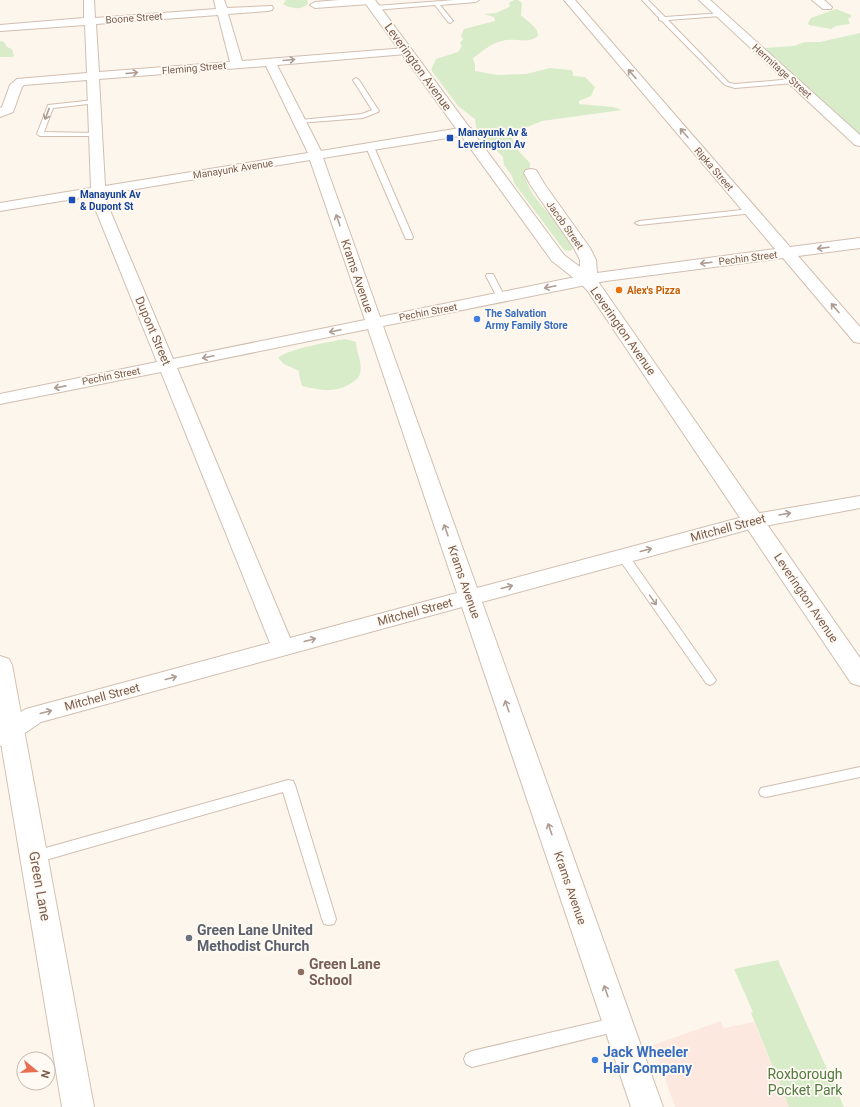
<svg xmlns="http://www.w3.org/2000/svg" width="860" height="1107" viewBox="0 0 860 1107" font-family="Roboto,sans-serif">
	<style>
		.commercial { fill: #fde8e0 }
		.green { fill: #d8ecc9 }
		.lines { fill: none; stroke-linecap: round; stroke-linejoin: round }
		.service-casing { stroke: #d1beb0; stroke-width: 2 }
		.minor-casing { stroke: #d1beb0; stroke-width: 2 }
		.tertiary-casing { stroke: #d1beb0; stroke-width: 2 }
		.secondary-casing { stroke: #d6c0b0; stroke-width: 2 }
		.service { fill: #fff; fill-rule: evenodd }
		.minor { fill: #fff; fill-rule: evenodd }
		.tertiary { fill: #fff; fill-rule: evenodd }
		.secondary { fill: #fff; fill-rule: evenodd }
		.oneway { stroke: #af9d94 }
		.transit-dot { fill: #1a4fb4; stroke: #fffaf3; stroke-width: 1.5 }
		.food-dot { fill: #e8710a; stroke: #fffaf3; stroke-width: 1.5 }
		.shop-dot { fill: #3f7fe0; stroke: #fffaf3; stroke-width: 1.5 }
		.worship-dot { fill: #6b7280; stroke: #fffaf3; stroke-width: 1.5 }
		.education-dot { fill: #8d6e63; stroke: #fffaf3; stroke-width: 1.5 }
		.labels { text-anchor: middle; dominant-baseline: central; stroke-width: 3.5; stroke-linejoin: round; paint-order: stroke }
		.far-street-label { font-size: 10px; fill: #7a5c4d; stroke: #fffaf3 }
		.far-transit-label { font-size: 10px; font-weight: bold; fill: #164399; stroke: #fffaf3; text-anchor: start }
		.far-food-label { font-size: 10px; font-weight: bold; fill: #c56008; stroke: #fffaf3; text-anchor: start }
		.far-shop-label { font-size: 10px; font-weight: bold; fill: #366cbe; stroke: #fffaf3; text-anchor: start }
		.street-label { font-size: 12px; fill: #7a5c4d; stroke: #fffaf3 }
		.near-street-label { font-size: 14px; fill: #7a5c4d; stroke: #fffaf3 }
		.near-worship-label { font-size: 14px; font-weight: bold; fill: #5b616d; stroke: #fffaf3; text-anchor: start }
		.near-education-label { font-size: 14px; font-weight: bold; fill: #785e54; stroke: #fffaf3; text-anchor: start }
		.near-shop-label { font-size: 14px; font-weight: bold; fill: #366cbe; stroke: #fffaf3; text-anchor: start }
		.near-park-label { font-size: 14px; fill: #537a41; stroke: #fffaf3 }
	</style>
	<rect width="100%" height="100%" fill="#fdf6ec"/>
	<path class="commercial" d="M721,1021L724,1028L754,1022L789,1107H675L653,1045Z"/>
	<path class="green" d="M286,0H307L308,4C302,10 290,9 283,4Z
		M514,0H518L522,3L521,15C527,22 538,26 538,36C527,45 515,37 502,41C491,43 482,52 473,58L475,65V71L497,75L526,74L550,68L571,70L573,72V76L585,77L595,87L591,96L579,101V104L613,107L622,110L542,121L511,134L515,147L530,163V167L525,174C530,205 564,220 573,249L570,251L564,250L514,183L512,176L504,165L503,157L482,135L476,127L475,119L458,106L431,70L436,59L458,52L462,46L460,43L463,39L461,36L464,29L495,21L494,17L484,14L496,13L509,7L510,6L509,3Z
		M836,9L851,15V17L848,19L850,24L836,26L831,29L809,25L808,23L811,18Z
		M860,33V135L764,48L794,46L805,42H820Z
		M0,41L4,42L7,47L12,49L14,56L12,57H0Z
		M345,339L356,342C356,352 363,362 360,373C360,377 356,380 353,382C336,394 320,390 302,386L299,375V371L284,364L278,358C284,350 333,341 345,339Z
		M778,960L844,1107H789L751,1013L753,1012L734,969Z"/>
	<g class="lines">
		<defs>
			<path id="service" d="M455,0H479L476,2L440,5L453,21L450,23L448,22L435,5L375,10L372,8L375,6Z
				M642,0H648L665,17L722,13V15L720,16L668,20L729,83L735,84L793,79L796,81L793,83L735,88L725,85L662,21L659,20V18Z
				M356,78L359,80L379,111L378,112L363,118L298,123L297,122L300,120L362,114L372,110L353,80Z
				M95,100L97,101V103L53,108L44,132L96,133L98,134V136H40L37,134L48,105Z
				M370,145L374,147L413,237L412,239H406L405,237L366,147Z
				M751,209L755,211L754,213L639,225L635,223L639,221Z
				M487,274H493L494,276L505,297L504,299H498L497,297L486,276Z
				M623,552L627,553L714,677L716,680L714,683L710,685L706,683L619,559L617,556L619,553Z
				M860,767V777L766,797L761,796L759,792L761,788L766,787Z
				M288,780L293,781L295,785L336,919L334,924L329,925L324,924L322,919L283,792L35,863L30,861L28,857L30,853L35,851Z
				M618,1017L624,1019L626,1024L624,1029L618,1031L472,1067L466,1064L464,1059L466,1054L472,1051Z"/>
			<path id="minor" d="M84,0H94L95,18L216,9L214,0H224L227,8L272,6L273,8L272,10L268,11L228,14L242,61L406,48L410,49L412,51L410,53L406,54L277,65L321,151L466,127L471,128L473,131L471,134L466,135L323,158L380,317L580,276V260L574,248L531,186L524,173L526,170L531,169L536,170L545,185L590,248L596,260L597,273L775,249L564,0H575L790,247L860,238V248L798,256L860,327V343L854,342L783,258L606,281L383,326L477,588L754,514L860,496V508L754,528L482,602L663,1107H631L462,607L41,722L9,744L0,746V724L26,709L270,643L161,372L0,404V394L157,362L92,201V196L0,211V203L91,188L87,80L24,85L22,87L13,112L0,117V108L2,107L10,85L17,79L87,73L85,25L0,31V25L84,18ZM218,15L230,62L99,72L96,24ZM266,66L308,153L105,186L99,79ZM310,160L365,320L173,359L106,201V194ZM368,329L457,593L290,638L177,368Z
				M339,0H374V1L369,4L315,8L310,5L315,2Z
				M699,0H710L860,135V146L855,145Z
				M812,0H824L832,7L831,9H823Z"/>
			<path id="tertiary" d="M363,0H375L564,255L591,275L599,283L860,658V686L851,683L587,290L579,282L552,261Z"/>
			<path id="secondary" d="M0,656L9,659L12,665L94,1107H62L0,737Z"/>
		</defs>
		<use href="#service" class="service-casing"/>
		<use href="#minor" class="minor-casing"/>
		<use href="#tertiary" class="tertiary-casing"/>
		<use href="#secondary" class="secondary-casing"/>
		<use href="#service" class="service"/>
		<use href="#minor" class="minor"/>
		<use href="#tertiary" class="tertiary"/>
		<use href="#secondary" class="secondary"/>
	</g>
	<defs><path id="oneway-shaft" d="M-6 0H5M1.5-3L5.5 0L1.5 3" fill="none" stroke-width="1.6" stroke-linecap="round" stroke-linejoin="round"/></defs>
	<g class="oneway">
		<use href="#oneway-shaft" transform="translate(289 60) rotate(-5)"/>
		<use href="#oneway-shaft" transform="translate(132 73) rotate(-5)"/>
		<use href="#oneway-shaft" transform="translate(632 74) rotate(-131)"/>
		<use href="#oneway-shaft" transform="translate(47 114) rotate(111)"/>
		<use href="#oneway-shaft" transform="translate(684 133) rotate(-131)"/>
		<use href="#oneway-shaft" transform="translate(338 220) rotate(-109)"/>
		<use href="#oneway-shaft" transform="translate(823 248) rotate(173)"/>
		<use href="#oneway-shaft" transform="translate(706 263) rotate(173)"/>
		<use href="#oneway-shaft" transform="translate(550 287) rotate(168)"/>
		<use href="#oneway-shaft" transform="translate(835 308) rotate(-131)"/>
		<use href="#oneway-shaft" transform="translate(335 331) rotate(168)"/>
		<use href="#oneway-shaft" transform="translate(208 357) rotate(168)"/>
		<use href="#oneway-shaft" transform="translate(60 387) rotate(169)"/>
		<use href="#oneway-shaft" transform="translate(785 514) rotate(-10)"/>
		<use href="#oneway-shaft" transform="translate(446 530) rotate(-109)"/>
		<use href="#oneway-shaft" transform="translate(646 550) rotate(-15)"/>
		<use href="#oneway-shaft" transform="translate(507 587) rotate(-15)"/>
		<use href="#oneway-shaft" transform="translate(653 600) rotate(55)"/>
		<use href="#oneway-shaft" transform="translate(310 640) rotate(-15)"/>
		<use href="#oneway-shaft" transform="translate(171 678) rotate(-15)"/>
		<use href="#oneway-shaft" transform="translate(507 706) rotate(-109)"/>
		<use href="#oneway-shaft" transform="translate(46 712) rotate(-15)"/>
		<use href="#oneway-shaft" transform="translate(550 829) rotate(-109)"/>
		<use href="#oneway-shaft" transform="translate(606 991) rotate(-109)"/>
	</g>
	<g class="transit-dot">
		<rect x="446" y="134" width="8" height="8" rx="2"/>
		<rect x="68" y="196" width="8" height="8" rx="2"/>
	</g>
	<circle class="food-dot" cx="619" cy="290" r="4"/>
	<g class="shop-dot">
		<circle cx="477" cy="319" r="4"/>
		<circle cx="595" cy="1060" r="4"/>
	</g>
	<circle class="worship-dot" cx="189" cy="938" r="4"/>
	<circle class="education-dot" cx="301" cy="972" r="4"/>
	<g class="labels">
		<g class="far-street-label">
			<text transform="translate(134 18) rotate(-4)">Boone Street</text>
			<text transform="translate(194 68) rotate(-5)">Fleming Street</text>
			<text transform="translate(782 71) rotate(42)">Hermitage Street</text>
			<text transform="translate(233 169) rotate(-9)">Manayunk Avenue</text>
			<text transform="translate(714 169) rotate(49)">Ripka Street</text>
			<text transform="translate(565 225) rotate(55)">Jacob Street</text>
			<text transform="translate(748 258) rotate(-7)">Pechin Street</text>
			<text transform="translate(428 312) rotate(-11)">Pechin Street</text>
			<text transform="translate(111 376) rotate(-11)">Pechin Street</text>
		</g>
		<g class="far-transit-label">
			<text x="458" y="132">Manayunk Av &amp;<tspan x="458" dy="12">Leverington Av</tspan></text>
			<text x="80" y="194">Manayunk Av<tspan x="80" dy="12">&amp; Dupont St</tspan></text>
		</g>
		<g class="far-food-label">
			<text x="627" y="290">Alex's Pizza</text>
		</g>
		<g class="far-shop-label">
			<text x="485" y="313">The Salvation<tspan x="485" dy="12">Army Family Store</tspan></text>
		</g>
		<g class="street-label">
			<text transform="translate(418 67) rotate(54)">Leverington Avenue</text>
			<text transform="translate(357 276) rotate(71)">Krams Avenue</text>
			<text transform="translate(153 331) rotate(67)">Dupont Street</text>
			<text transform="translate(623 331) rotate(55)">Leverington Avenue</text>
			<text transform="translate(728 528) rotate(-15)">Mitchell Street</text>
			<text transform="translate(464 582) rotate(71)">Krams Avenue</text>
			<text transform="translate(806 598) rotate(56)">Leverington Avenue</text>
			<text transform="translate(415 612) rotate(-15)">Mitchell Street</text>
			<text transform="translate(102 697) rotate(-15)">Mitchell Street</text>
			<text transform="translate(570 888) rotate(71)">Krams Avenue</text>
		</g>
		<g class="near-street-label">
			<text transform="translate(40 886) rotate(80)">Green Lane</text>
		</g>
		<g class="near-worship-label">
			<text x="197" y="930">Green Lane United<tspan x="197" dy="16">Methodist Church</tspan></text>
		</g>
		<g class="near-education-label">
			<text x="309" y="964">Green Lane<tspan x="309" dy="16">School</tspan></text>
		</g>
		<g class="near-shop-label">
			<text x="603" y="1052">Jack Wheeler<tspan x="603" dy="16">Hair Company</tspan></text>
		</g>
		<g class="near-park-label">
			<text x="805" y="1074">Roxborough<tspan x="805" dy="16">Pocket Park</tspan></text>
		</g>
	</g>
	<g transform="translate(36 1071) rotate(108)"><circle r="19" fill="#fffaf3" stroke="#cabbb1"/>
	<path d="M0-3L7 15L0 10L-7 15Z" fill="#e76f51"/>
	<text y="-6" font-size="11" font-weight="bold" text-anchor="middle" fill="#7a5c4d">N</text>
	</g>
</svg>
